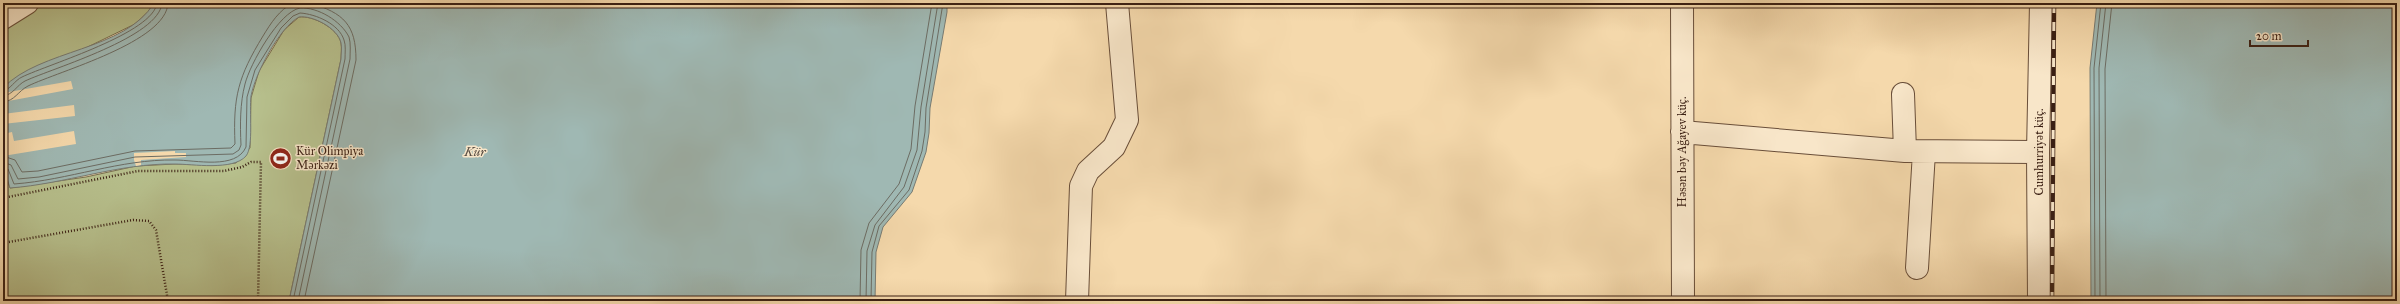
<svg xmlns="http://www.w3.org/2000/svg" width="2400" height="304" viewBox="0 0 2400 304" font-family="'IM FELL Great Primer',serif">
	<style>
		.green { fill: #b7c08d; stroke: #787050 }
		.water { fill: #9fb8b3; stroke: #777b73 }
		.pier { fill: #f5d9ac }
		.lines { fill: none; stroke-linecap: round; stroke-linejoin: round }
		.shore { stroke: #6c6c63; stroke-width: 1 }
		.minor-casing { stroke: #694e39; stroke-width: 24 }
		.path { stroke: #3a1f13; stroke-width: 2.5; stroke-dasharray: 1 2; stroke-linecap: butt }
		.minor { stroke: #f8e6c9; stroke-width: 22 }
		.rail-casing { stroke: #3a1f13; stroke-width: 4.5 }
		.rail { stroke: #f8e6c9; stroke-width: 3; stroke-dasharray: 9; stroke-linecap: butt }
		.labels { text-anchor: middle; dominant-baseline: central; stroke-width: 3; stroke-linejoin: round; paint-order: stroke }
		.poi-label { font-size: 12px; fill: #3a1f13; stroke: #f8e6c9; text-anchor: start }
		.street-label { font-size: 12px; fill: #3a1f13; stroke: #f8e6c9 }
		.water-label { font-size: 13px; font-style: italic; fill: #584d43; stroke: #f8e6c9 }
	</style>
	<rect width="100%" height="100%" fill="#f5d9ac"/>
	<filter id="stains"><feTurbulence type="fractalNoise" baseFrequency=".005" numOctaves="4"/><feColorMatrix values="0 0 0 0 .2 0 0 0 0 .09 0 0 0 0 .02 0 0 0 .5 -.17"/></filter>
	<radialGradient id="worn" r=".72"><stop offset=".6" stop-color="#630" stop-opacity="0"/><stop offset="1" stop-color="#630" stop-opacity=".3"/></radialGradient>
	<path class="green" d="M3,3H154L148,12L135,24L3,88Z
		M299,17C312,15 338,28 341,43C342,48 341,54 341,59L289,301H3V165L10,188L86,177L136,166L175,164L217,165L236,163L250,148L251,98L259,71L284,30Z"/>
	<path class="water" d="M154,3H947V12L930,108L929,133L926,152L912,192L883,227L876,252L875,301H289L341,59C341,54 342,48 341,43C338,28 312,15 299,17C279,28 255,74 251,96C249,111 254,146 246,156C233,171 192,164 175,164C119,163 65,184 10,188L3,165V88C40,49 125,51 154,3Z
		M2097,3H2397V301H2091L2090,68Z"/>
	<path class="pier" d="M71,81L73,89L3,102V93Z
		M74,105L75,116L3,124V114Z
		M74,131L76,144L3,156V134L12,132L14,141Z
		M175,151V153H186V157L141,160V165L136,166L134,160V153Z"/>
	<g class="lines">
		<path class="shore" d="M3,91C10,90 15,80 22,77C49,64 154,33 157,3
			M3,96C13,95 17,85 25,81C53,68 160,37 162,3
			M3,102C15,101 18,91 28,86C59,71 167,42 168,3
			M3,156L15,160L22,172L38,171L135,151L231,148L235,144C233,97 238,77 263,36C271,23 279,10 293,3
			M3,162L11,165L18,179L39,177L135,157L233,154L239,150L241,145C240,125 240,103 245,84C250,64 279,12 300,8C318,7 341,21 349,37C351,43 350,53 350,59L298,301
			M3,167L8,169L14,184C69,180 120,159 175,160C195,160 236,170 246,147L247,97L255,70L281,28L293,16L300,13C316,14 339,24 344,40C346,45 345,53 345,59L293,301
			M304,301L356,60C356,25 344,13 310,3
			M860,301L861,250L869,223L899,184L911,149L915,106L932,3
			M866,301L867,251L875,225L904,187L917,150L921,107L938,3
			M871,301L872,252L879,226L909,190L922,151L925,132L926,108L943,3
			M2095,301L2094,68L2101,3
			M2100,301L2099,68L2106,3
			M2106,301L2105,69L2112,3"/>
		<defs>
			<path id="minor" d="M1682,3L1683,301
				M3,18L27,3
				M1903,94L1905,151
				M1682,132L1905,151L2038,152
				M1917,268L1924,152
				M1077,301L1081,186L1088,171L1114,147L1127,120L1117,3
				M2039,301L2038,152L2041,3"/>
		</defs>
		<use href="#minor" class="minor-casing"/>
		<path class="path" d="M3,198L138,171H224L242,167L251,162H261L258,301
			M3,243L133,220L149,221L156,230L168,301"/>
		<use href="#minor" class="minor"/>
		<defs>
			<path id="rail" d="M2052,301L2054,3"/>
		</defs>
		<use href="#rail" class="rail-casing"/>
		<use href="#rail" class="rail"/>
	</g>
	<defs>
		<symbol id="stadium-disc" viewBox="-11 -11 22 22"><circle r="9.5" fill="#8f2418" stroke="#f8e6c9"/><path d="M0-5a6.5 5 0 1 0 0 10a6.5 5 0 1 0 0-10ZM-3.5-1.8h7v3.6h-7Z" fill="#fff"/></symbol>
	</defs>
	<g fill-rule="evenodd">
		<use href="#stadium-disc" x="268" y="146" width="25" height="25"/>
	</g>
	<g class="labels">
		<g class="poi-label">
			<text x="296" y="151">Kür Olimpiya<tspan x="296" dy="14">Mərkəzi</tspan></text>
		</g>
		<g class="street-label">
			<text transform="translate(1682 152) rotate(-90)">Həsən bəy Ağayev küç.</text>
			<text transform="translate(2039 152) rotate(-90)">Cumhurriyət küç.</text>
		</g>
		<g class="water-label">
			<text x="475" y="152">Kür</text>
		</g>
	</g>
	<rect width="2400" height="304" fill="none" stroke="#f5d9ac" stroke-width="16"/>
	<rect x="4" y="4" width="2392" height="296" fill="none" stroke="#3a1f13" stroke-width="2"/>
	<rect x="8" y="8" width="2384" height="288" fill="none" stroke="#3a1f13"/>
	<path d="M2250 40v6h58v-6" fill="none" stroke="#3a1f13" stroke-width="2"/>
	<text x="2256" y="40" font-size="12" fill="#3a1f13" stroke="#f8e6c9" stroke-width="3" paint-order="stroke">20 m</text>
	<rect width="100%" height="100%" filter="url(#stains)"/>
	<rect width="100%" height="100%" fill="url(#worn)"/>
</svg>
